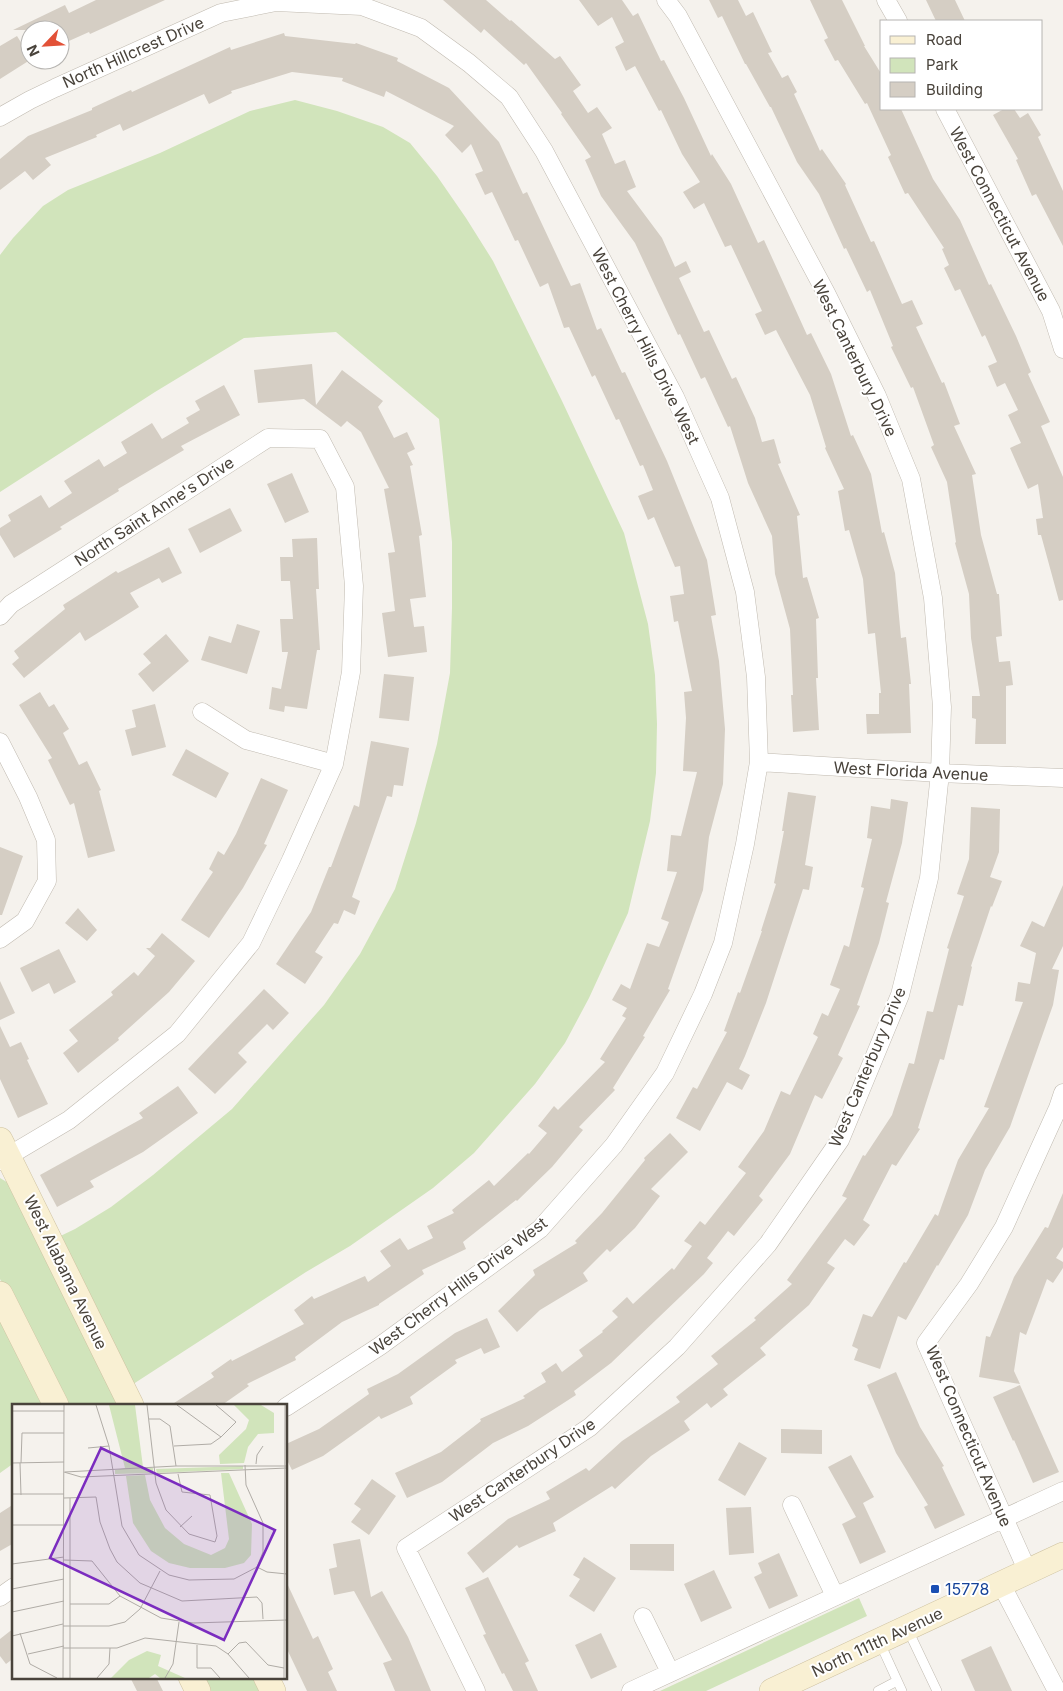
<svg xmlns="http://www.w3.org/2000/svg" width="1063" height="1691" viewBox="0 0 1063 1691" font-family="Inter,sans-serif">
	<style>
		.green { fill: #d1e4bb }
		.building { fill: #d5cec4 }
		.lines { fill: none; stroke-linecap: round; stroke-linejoin: round }
		.lane-casing { stroke: #c0bab0; stroke-width: 10 }
		.street-casing { stroke: #c0bab0; stroke-width: 19 }
		.secondary-casing { stroke: #cfc3a2; stroke-width: 26 }
		.lane { stroke: #fff; stroke-width: 9 }
		.street { stroke: #fff; stroke-width: 18 }
		.secondary { stroke: #f9f0d3; stroke-width: 25 }
		.transit-dot { fill: #1a4fb4; stroke: #fff; stroke-width: 2 }
		.labels { text-anchor: middle; dominant-baseline: central; stroke-width: 4; stroke-linejoin: round; paint-order: stroke }
		.street-label { font-size: 16px; fill: #49433b; stroke: #fff }
		.transit-label { font-size: 16px; fill: #164399; stroke: #fff; text-anchor: start }
		.inset-road { fill: none; stroke: #b0aca6; stroke-width: 1 }
		.view { fill: #7b2cbf; fill-opacity: 0.15; stroke: #7b2cbf; stroke-width: 2.5 }
		.inset-edge { fill: none; stroke: #49433b; stroke-width: 2.5 }
	</style>
	<rect width="100%" height="100%" fill="#f5f2ed"/>
	<path class="green" d="M295,100L337,111L383,127L410,143L437,176L466,218L493,261L562,401L624,533L648,624L655,675L657,724L656,773L650,821L628,913L589,998L565,1043L535,1084L474,1153L433,1188L350,1246L306,1272L124,1390L50,1241L75,1229L111,1207L153,1175L232,1109L324,1005L360,954L395,889L416,823L437,744L450,673L452,608V542L439,419L336,332L244,338L155,392L0,492V255L13,238L43,206L68,190L160,153L250,111Z
		M0,1178L10,1184L119,1405H63L0,1279Z
		M0,1294L56,1405H14V1463L0,1473Z
		M859,1598L867,1616L706,1691H660Z
		M199,1677H256L263,1691H206Z"/>
	<path class="building" d="M96,0H165L90,34L89,32L60,45V30H13L65,5L69,13Z
		M443,0H486L510,21L511,20L555,59L560,56L581,85L573,91L588,113L597,107L612,128L602,134L615,164L625,160L636,187L627,191L662,238L675,267L686,261L691,272L679,278L704,332L709,330L732,379L736,377L755,418L762,442L774,439L781,463L778,464L800,515L797,516L803,578L807,577L819,618L816,619L818,678H816L819,730L793,732L791,695H793L790,629L775,574L772,536L748,483L730,426L728,427L705,377L701,379L680,334L678,335L635,243L601,196L585,160L591,157L561,114L562,113L526,63L524,65L484,29L481,33Z
		M579,0H622L633,16L638,13L661,61L664,60L684,98L711,156L712,154L731,184L758,243L764,240L807,335L811,333L831,374L851,436L853,435L871,474L882,533L884,532L895,573L901,638L906,637L911,684H909L911,733L867,734L866,714H879V693H881L875,633L868,634L863,579L849,530L845,531L838,491L844,489L825,448L826,447L810,395L776,330L765,335L755,314L762,311L731,245L725,247L704,203L694,209L683,192L700,182L682,154L661,110L659,111L635,66L626,71L615,47L624,42L612,17L598,26Z
		M709,0H738L746,16L753,12L772,52L768,53L782,78L788,75L797,92L794,94L820,151L822,149L846,184L845,185L871,242L874,241L902,304L912,300L923,324L916,327L942,383L944,382L960,424L954,426L976,474L972,475L981,535L997,594H999L1002,636L996,637L999,662L1010,661L1013,685L1006,686V744H975L976,719L972,718V696H980L971,638L969,594L955,543L956,542L947,482L931,447L934,445L913,387L911,388L891,347L893,346L870,290L867,292L846,248L844,249L819,194L797,162L771,107H770L746,64H745L722,16L718,18Z
		M810,0H842L865,46H864L882,75V109H901L933,179L960,220L989,285L991,284L1016,336L1031,372L1028,374L1050,422L1041,426L1063,477V600L1059,601L1041,535H1038L1036,519L1043,518L1038,484L1028,489L1010,448L1021,443L1008,415L1018,410L1005,383L997,387L988,366L997,362L985,335L982,337L960,289L955,291L944,268L949,265L942,249L944,248L908,193L905,194L888,157L891,155L867,103L865,104L838,60L835,61L824,40L828,38Z
		M926,0H955L965,21H936Z
		M284,33L285,36L355,44L356,43L398,58L397,61L449,88L499,142L523,194L527,192L571,286L580,283L597,330L601,328L622,373L625,372L667,461L707,560L716,615L711,616L719,661L725,729L723,784L709,837L703,890L668,989L670,990L643,1036L645,1037L613,1088L615,1090L579,1127L583,1130L552,1167L517,1201L516,1200L463,1242L466,1249L422,1270L424,1274L379,1304V1305L342,1322L295,1357L296,1360L247,1384L249,1386L222,1405H171L214,1377L211,1373L231,1359L232,1361L304,1324L294,1310L312,1296L314,1299L365,1276L368,1282L391,1266L380,1251L400,1238L408,1250L433,1238L427,1226L454,1213L452,1210L489,1180L494,1186L528,1153L529,1154L547,1133L538,1126L554,1106L558,1110L605,1062L600,1059L626,1018L622,1016L627,1008L612,1000L621,984L630,989L647,943L659,947L669,922L661,919L677,872L667,871L671,835L681,836L697,772L683,771L686,718L684,692L692,691L678,621L674,622L670,596L684,594L680,566L675,567L654,517L648,520L638,496L653,490L643,465L640,466L619,419L616,420L595,375L592,377L569,327L564,328L548,283L540,287L518,240L515,241L492,192L485,195L475,174L483,171L471,144L462,153L445,135L454,126L386,91L384,97L342,81L343,78L292,72L231,91L232,93L209,104L204,94L123,131L120,124L96,135L97,137L45,158L51,165L33,180L25,171L0,190V159L28,136L92,110V108L131,90L132,92L230,47L231,50Z
		M17,36L30,57V60L0,79V46Z
		M1004,109H1014L1020,118L1028,113L1041,135L1038,137L1063,191V246L1036,194L1032,196L1016,160L1018,159L993,115Z
		M312,364L316,405L342,370L383,401L378,407L394,438L407,432L415,449L407,453L413,465L410,466L422,535L419,536L426,597L410,599L414,627L424,626L427,652L388,657L382,613L395,611L388,553L395,552L384,489L389,488L361,432L347,421L341,427L304,399L258,403L254,370Z
		M224,385L240,415L181,446L184,450L118,489L119,491L60,527L62,529L14,558L0,535V528L11,521L8,515L41,495L49,508L72,493L64,481L99,459L104,467L127,453L121,442L152,423L162,439L189,423L186,418L200,410L195,401Z
		M292,473L309,512L285,523L267,484Z
		M230,508L242,531L200,553L188,529Z
		M317,538L319,589H316L320,650H317L307,709L285,706L284,712L269,709L272,687L281,689L288,652H282L280,619H293L290,581H281L280,557H293L292,539Z
		M169,547L182,573L162,583L159,578L130,593L139,607L85,641L80,632L24,678L12,664L19,658L14,651L65,609L63,605L116,571L118,573Z
		M237,624L260,631L247,674L201,660L209,636L231,643Z
		M166,634L189,661L153,692L138,674L151,663L143,654Z
		M384,674L414,677L409,721L379,718Z
		M40,692L49,707L54,704L69,729L63,733L79,765L87,761L101,790L99,791L115,851L88,858L74,803L70,805L48,760L52,758L19,705Z
		M155,704L166,747L132,756L125,730L136,727L132,710Z
		M371,741L409,748L403,786L394,785L392,797L387,796L352,897L360,901L355,915L344,910L338,924L334,923L315,952L323,957L305,984L276,964L311,912L329,867H331L354,805L359,807Z
		M186,749L229,773L216,798L172,775Z
		M261,778L288,790L264,844L267,845L243,888L209,938L181,920L213,872L209,869L218,851L224,855L236,834Z
		M788,792L816,796L805,865L813,867L809,890L803,889L766,1003L745,1056L739,1069L750,1075L742,1090L727,1082L700,1131L676,1118L693,1087L697,1089L727,1032L724,1031L738,992L740,993L762,931H761L776,884L774,883L784,831H782Z
		M891,799L908,802L902,843L886,902L889,903L879,943L857,1005L860,1006L838,1055L843,1058L822,1099L815,1095L790,1154L759,1196L763,1200L734,1236L728,1231L707,1258L713,1263L704,1274L611,1363L574,1391L576,1395L528,1426L493,1443L442,1482L407,1498L395,1473L441,1452L481,1421L480,1419L525,1398L523,1396L546,1382L541,1373L556,1363L562,1372L583,1356L579,1350L603,1332L602,1331L618,1317L612,1311L627,1297L633,1304L672,1268L674,1270L692,1246L684,1241L700,1221L705,1225L746,1173L738,1167L764,1131L781,1091L790,1095L818,1037L813,1034L822,1013L828,1016L840,989L830,985L844,945L849,947L864,888L861,887L872,839L867,838L871,806L890,809Z
		M971,807L1000,809L999,852L990,877L1002,881L992,907L991,906L971,966L972,967L963,1006L958,1005L944,1060L940,1059L918,1128L920,1129L896,1166L892,1164L863,1220L870,1225L854,1246L845,1239L827,1263L835,1268L809,1305L760,1348L766,1355L723,1389L728,1395L711,1408L707,1403L684,1421L690,1430L651,1456L615,1489L612,1486L553,1523L556,1531L519,1548L517,1545L483,1573L467,1553L508,1519L550,1499L546,1492L586,1468L589,1471L622,1441L680,1402L676,1397L718,1364L711,1356L756,1320L754,1318L792,1284L787,1280L847,1198L842,1196L863,1155L865,1156L892,1115L909,1063L914,1064L927,1011L933,1012L949,949L947,948L964,896L957,894L969,859Z
		M0,847L23,856L2,915H0Z
		M1063,885V946L1052,969L1059,970L1053,1005L1010,1127L985,1170L968,1215L938,1266L937,1265L906,1320L898,1316L880,1369L854,1360L858,1349L852,1346L863,1314L872,1317L904,1262L906,1263L935,1214L938,1216L958,1160L989,1108L984,1107L1023,1002L1015,1001L1018,982L1030,984L1036,953L1020,946L1032,921L1044,927Z
		M78,908L97,930L87,941L65,923Z
		M162,933L195,961L169,992L118,1038L119,1040L78,1073L63,1053L78,1041L69,1030L113,995L111,992L134,972L138,976L155,956L146,948H150Z
		M59,949L76,982L54,994L49,983L32,992L20,968Z
		M0,981L15,1013L0,1020Z
		M264,989L289,1013L273,1030L267,1024L238,1053L247,1062L215,1094L188,1069Z
		M0,1026L10,1047L21,1042L29,1059L27,1060L48,1104L18,1118L0,1079Z
		M178,1086L198,1113L143,1152L90,1181L94,1187L57,1207L40,1175L143,1118L139,1113Z
		M670,1133L688,1152L651,1189L660,1196L635,1228L610,1252L607,1249L583,1273L588,1281L540,1310L517,1332L498,1311L535,1275L533,1270L577,1243L575,1241L602,1213L645,1160L644,1158Z
		M1063,1193V1247L1056,1258L1063,1262V1268L1053,1283L1047,1279L1026,1335L1020,1332L1014,1371L1020,1384L979,1377L986,1336L990,1337L1014,1277L1045,1227L1048,1228Z
		M487,1318L500,1347L484,1354L481,1348L455,1360L457,1363L410,1397L413,1404L381,1419L379,1416L323,1456L292,1470L286,1458V1444L319,1429L369,1394L367,1389L398,1374L455,1333Z
		M896,1372L920,1427L944,1466L942,1467L965,1515L935,1529L924,1507L928,1505L896,1453L867,1385Z
		M1020,1385L1059,1472L1033,1483L1014,1440L1013,1441L993,1397Z
		M781,1429L822,1430V1454L781,1453Z
		M739,1442L767,1458L745,1496L718,1480Z
		M851,1455L874,1497L863,1503L886,1552L860,1564L842,1524L856,1517L828,1467Z
		M372,1479L396,1496L369,1535L351,1522L361,1509L354,1504Z
		M14,1504V1543L0,1551V1513Z
		M751,1507L754,1553L729,1555L726,1508Z
		M360,1539L371,1597L382,1591L408,1637L431,1691H395L383,1663L392,1660L354,1591L334,1595L329,1569L337,1567L333,1544Z
		M630,1544H674V1571L630,1570Z
		M779,1553L798,1596L769,1609L754,1577L762,1573L758,1563Z
		M584,1557L616,1578L594,1612L569,1596L580,1579L573,1575Z
		M714,1570L732,1608L701,1622L684,1584Z
		M488,1577L529,1661L525,1663L538,1691H513L504,1673L502,1674L483,1635L486,1634L465,1588Z
		M286,1581L313,1639L318,1636L333,1669L328,1672L337,1691H307L286,1647Z
		M14,1628V1658L6,1664L0,1656V1639Z
		M601,1633L617,1667L591,1679L575,1645Z
		M991,1646L1012,1691H975L961,1660Z
		M130,1677H156L163,1691H137Z"/>
	<g class="lines">
		<defs>
			<path id="lane" d="M907,1628L937,1691
				M880,1643L902,1691
				M878,1691L897,1681"/>
			<path id="street" d="M886,0L898,21
				M945,109L1051,311L1063,349
				M0,117L30,100L55,88L221,13L276,2L362,6L421,28L469,63L509,97L544,151L675,397L720,498L745,592L756,677L759,762L745,844L723,943L703,994L665,1073L614,1145L540,1229L380,1346L286,1407
				M0,616L11,604L268,438L320,439L345,487L354,586L351,672L334,764L291,860L251,943L177,1034L69,1120L0,1161
				M202,712L246,740L334,764
				M0,742L28,797L46,840L47,881L25,921L0,939
				M759,762L940,773L1063,778
				M792,1505L835,1596
				M1028,1572L926,1343L969,1284L1004,1227L1058,1108L1063,1093
				M1001,1584L1057,1691
				M0,1597L14,1587
				M643,1617L670,1672
				M476,1691L406,1548L590,1427L677,1347L768,1244L840,1140L900,995L929,878L940,773L942,707L933,598L911,479L877,396L826,293L678,16L666,0
				M631,1691L1063,1491"/>
			<path id="secondary" d="M0,1140L131,1405
				M0,1294L56,1405
				M191,1677L198,1691
				M266,1677L273,1691
				M772,1691L1063,1555"/>
		</defs>
		<use href="#lane" class="lane-casing"/>
		<use href="#street" class="street-casing"/>
		<use href="#secondary" class="secondary-casing"/>
		<use href="#lane" class="lane"/>
		<use href="#street" class="street"/>
		<use href="#secondary" class="secondary"/>
	</g>
	<rect class="transit-dot" x="930" y="1584" width="10" height="10" rx="2.5"/>
	<g class="labels">
		<g class="street-label">
			<text transform="translate(133 52) rotate(-24)">North Hillcrest Drive</text>
			<text transform="translate(1000 214) rotate(62)">West Connecticut Avenue</text>
			<text transform="translate(646 346) rotate(63)">West Cherry Hills Drive West</text>
			<text transform="translate(855 358) rotate(64)">West Canterbury Drive</text>
			<text transform="translate(154 511) rotate(-33)">North Saint Anne's Drive</text>
			<text transform="translate(911 771) rotate(3)">West Florida Avenue</text>
			<text transform="translate(867 1067) rotate(-67)">West Canterbury Drive</text>
			<text transform="translate(66 1272) rotate(64)">West Alabama Avenue</text>
			<text transform="translate(458 1286) rotate(-37)">West Cherry Hills Drive West</text>
			<text transform="translate(969 1436) rotate(67)">West Connecticut Avenue</text>
			<text transform="translate(522 1470) rotate(-34)">West Canterbury Drive</text>
			<text transform="translate(877 1642) rotate(-25)">North 111th Avenue</text>
		</g>
		<g class="transit-label">
			<text x="945" y="1589">15778</text>
		</g>
	</g>
	<g transform="translate(12 1404)">
		<rect width="275" height="275" fill="#f5f2ed"/>
		<path d="M97,1H123L131,63L141,64V69L103,70V66L113,64ZM222,1H249L262,9V29L246,30L236,43L232,59L208,60L207,51L234,25L237,16ZM231,62V65L145,69L144,65ZM209,69H217L240,120L239,151L232,159L213,164H178L157,159L139,147L121,119L114,72L133,71L138,96L153,124L172,140L199,151L213,144L217,135ZM135,247L149,251L146,262L173,274H148L143,270L137,274H99L117,256Z" fill="#d1e4bb"/>
		<path class="inset-road" d="M84,1L97,42L110,122L127,151L157,171L177,176L222,175L245,163L251,148V119L234,81L233,61M135,1L144,79L154,106L177,130L203,138L205,132L198,91L170,88L166,70M165,1L209,33M0,7H52M137,15H148L158,22L164,62M162,42L199,40L209,33L224,18L204,1M76,44L97,42M0,59L52,58M8,59L9,91M9,59L10,29H52M244,60L245,51L251,42M52,68L69,73L275,64M53,68L164,62H275M0,90H52M52,94L84,93L88,118L98,145L105,158L128,179L170,197L245,193L250,199L251,215M0,121H52M168,123L180,112M52,156L80,157L108,192L149,214L181,219L275,216M0,160L52,153M245,163L255,168L275,170M0,185L52,175M58,200H97L108,192M0,208L52,197M51,222H97L113,218L128,205L148,167M8,229L18,260L45,274M0,232L51,220M185,241V264H199L208,274M51,244H105L133,234L204,242L216,250L237,274M16,250L52,242M216,250L227,239L234,238L256,261L272,264M51,274L52,1M58,274V94M85,274L97,260L98,244M153,274L161,260L167,218M272,274L273,1"/>
		<path class="view" d="M89,44L263,126L212,236L38,154Z"/>
		<rect width="275" height="275" class="inset-edge"/>
	</g>
	<rect x="880" y="20" width="162" height="90" fill="#ffffff" stroke="#b6b4b1"/>
	<rect x="890" y="36" width="25" height="8" fill="#f9f0d3" stroke="#b6b4b1"/>
	<text x="926" y="45" font-size="15" fill="#49433b">Road</text>
	<rect x="890" y="58" width="25" height="15" fill="#d1e4bb" stroke="#b6b4b1"/>
	<text x="926" y="70" font-size="15" fill="#49433b">Park</text>
	<rect x="890" y="82" width="25" height="15" fill="#d5cec4" stroke="#b6b4b1"/>
	<text x="926" y="95" font-size="15" fill="#49433b">Building</text>
	<g transform="translate(45 45) rotate(245)"><circle r="24" fill="#ffffff" stroke="#b6b4b1"/>
	<path d="M0-4L9 19L0 12L-9 19Z" fill="#e25137"/>
	<text y="-8" font-size="14" font-weight="bold" text-anchor="middle" fill="#49433b">N</text>
	</g>
</svg>
